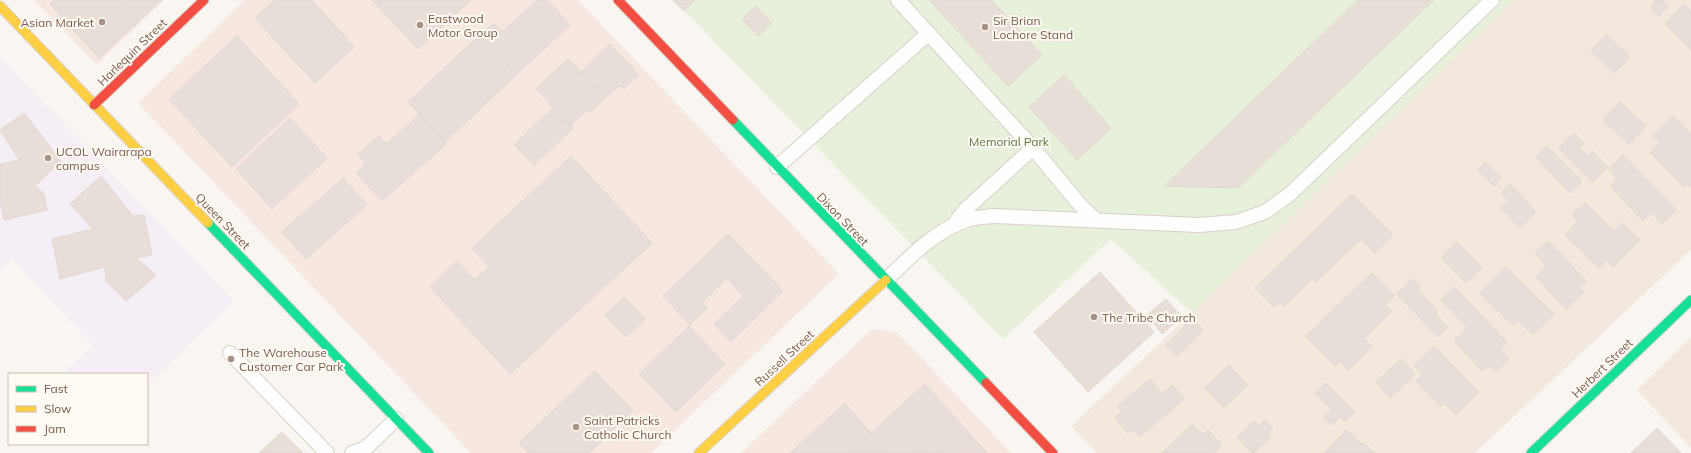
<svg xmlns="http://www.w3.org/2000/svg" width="1691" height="453" viewBox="0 0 1691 453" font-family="Mulish,sans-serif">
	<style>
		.residential { fill: #f2e8de }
		.commercial { fill: #f6e8e1 }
		.education { fill: #f6eef6 }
		.green { fill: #e7f0db }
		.building { fill: #e6ded7; stroke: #e2d8d2 }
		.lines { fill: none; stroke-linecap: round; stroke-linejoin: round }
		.lane-casing { stroke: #d7d1cb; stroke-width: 16 }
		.fast-casing { stroke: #d9d2cb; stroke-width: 11 }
		.slow-casing { stroke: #d9d2cb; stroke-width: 11 }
		.jam-casing { stroke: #d9d2cb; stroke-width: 11 }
		.lane { stroke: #fefefd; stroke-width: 14 }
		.fast { stroke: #16e098; stroke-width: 9 }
		.slow { stroke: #ffcf43; stroke-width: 9 }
		.jam { stroke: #f24e42; stroke-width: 9 }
		.poi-dot { fill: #a69286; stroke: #fffaf3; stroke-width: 1.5 }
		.labels { text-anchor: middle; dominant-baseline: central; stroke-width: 4; stroke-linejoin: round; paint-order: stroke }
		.poi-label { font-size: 12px; fill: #7a5c4d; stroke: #fffaf3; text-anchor: start }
		.street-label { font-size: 12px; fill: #7a5c4d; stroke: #fffaf3 }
		.park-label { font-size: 12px; fill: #537a41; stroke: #fffaf3 }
	</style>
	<rect width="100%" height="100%" fill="#f9f5f0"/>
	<path class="residential" d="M1513,0H1691V250L1475,453H1097L1071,426L1192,313Z
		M1691,337V448L1637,390Z"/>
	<path class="commercial" d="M34,0H164L97,65Z
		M245,0H578L839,274L651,453H471L138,103Z
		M872,329L897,332L1011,453H741Z"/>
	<path class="education" d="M0,57L234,301L147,385V374H63L93,345L12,259L0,270Z"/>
	<path class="green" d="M674,0H1513L1192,313L1111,239L1003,339Z"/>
	<path class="building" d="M55,0H120L139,21L99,58L50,4Z
		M120,0H162L139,21Z
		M275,0H312L354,47L315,83L255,18Z
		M372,0H471L418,49Z
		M537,0H547L570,25L516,75L479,36L494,23L502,32Z
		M673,0H695L684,11Z
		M929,0H992L1042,55L1008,86Z
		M1358,0H1434L1238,188L1164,186Z
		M1656,0H1662L1668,6L1659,16L1650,7Z
		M1684,4L1691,11V50L1665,23Z
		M756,6L772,23L758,36L742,19Z
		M1606,35L1630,57L1615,73L1591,51Z
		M237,36L299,104L232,167L169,99Z
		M479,36L516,75L445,142L408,102Z
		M610,44L639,75L624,89L620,85L605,98L581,72Z
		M568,59L605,98L590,113L587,110L571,125L536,89Z
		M1064,75L1111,128L1077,160L1029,107Z
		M1620,102L1646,126L1629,144L1603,120Z
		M554,107L573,128L534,165L514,145Z
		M24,113L61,161L35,186L44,194L47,210L4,220L0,200V164L19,160L0,130Z
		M420,114L446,144L382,201L356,173L366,163L358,154L379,136L387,144Z
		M1673,116L1691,134V187L1688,184L1684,187L1650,153L1660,143L1653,136Z
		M290,118L327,158L272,209L236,169Z
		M1574,133L1584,143L1579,147L1588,156L1592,151L1608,167L1593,182L1559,148Z
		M1547,146L1582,181L1570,193L1536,157Z
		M1623,155L1676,210L1662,224L1651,212L1643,221L1610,186L1617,179L1609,169Z
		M571,156L652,243L510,374L430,287L457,261L475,280L489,267L472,248Z
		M1485,162L1501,178L1494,186L1478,170Z
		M101,176L133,216L144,215L152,255L136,258L156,275L126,301L106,281L105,267L60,279L52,239L93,229L70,204Z
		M343,178L367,205L306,259L282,232Z
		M1510,184L1536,212L1520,228L1501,208L1509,201L1501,193Z
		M1352,194L1393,235L1375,253L1361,239L1316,282L1313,278L1284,306L1280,302L1274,307L1255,288Z
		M1585,203L1614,231L1622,223L1640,240L1613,267L1607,260L1599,268L1565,235L1578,221L1572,215Z
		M728,234L783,291L731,342L714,324L743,296L727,278L702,302L707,308L690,325L663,296Z
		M1549,241L1586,281L1579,288L1584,292L1566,309L1536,277L1547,267L1535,253Z
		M1457,242L1482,267L1466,283L1441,258Z
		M1506,267L1554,314L1533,335L1518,320L1513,325L1480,293Z
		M1100,272L1154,332L1088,392L1034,332Z
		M1372,273L1394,296L1385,304L1392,311L1364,338L1372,347L1348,370L1339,361L1335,366L1306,336Z
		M1413,279L1420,287L1418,290L1438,311L1435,314L1448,327L1438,337L1397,294Z
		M1455,287L1507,343L1500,349L1509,359L1496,372L1489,365L1482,371L1454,341L1468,328L1441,300Z
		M624,297L645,319L626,337L605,315Z
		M1166,299L1182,317L1162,334L1147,315Z
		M1192,319L1203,330L1177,356L1166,345Z
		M689,326L725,364L676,412L639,374Z
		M1434,346L1479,392L1456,415L1444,403L1441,406L1416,381L1423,375L1414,366Z
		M1401,359L1415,374L1390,398L1376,382Z
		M1229,365L1248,385L1224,408L1205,388Z
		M595,371L633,411L589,453H529L519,443Z
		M1150,379L1162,394L1172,385L1184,399L1140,436L1133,429L1128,433L1115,418L1122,411L1118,406Z
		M1326,383L1355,412L1344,422L1339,417L1332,425L1324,417L1332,410L1315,393Z
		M925,384L986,452L849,453L871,433Z
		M845,403L871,433L849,453H790Z
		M1265,420L1273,428L1267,433L1271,437L1254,453H1252L1237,437L1254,421L1259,426Z
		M1192,424L1203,435L1208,430L1222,445L1214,453H1162Z
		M1657,428L1681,453H1631Z
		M1346,430L1361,444L1363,442L1375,453H1324Z
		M282,432L303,453H259Z"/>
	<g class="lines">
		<defs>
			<path id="lane" d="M898,0L1033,148L1080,205L1096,220
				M777,167L928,34
				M953,226L965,210L1033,148
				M886,280C910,257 934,231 967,220C976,217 986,217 995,216L1199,225L1236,222L1265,212L1290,194L1492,0
				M230,353L327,453
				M352,453L366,448L396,419"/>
			<path id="fast" d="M733,120L986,383
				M208,223L429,453
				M1531,453L1691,300"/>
			<path id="slow" d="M0,6L208,223
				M699,453L886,280"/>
			<path id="jam" d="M618,0L733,120
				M94,105L204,0
				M986,383L1053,453"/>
		</defs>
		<use href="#lane" class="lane-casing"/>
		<use href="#fast" class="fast-casing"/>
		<use href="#slow" class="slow-casing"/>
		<use href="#jam" class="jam-casing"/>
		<use href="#lane" class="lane"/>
		<use href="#fast" class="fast"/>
		<use href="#slow" class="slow"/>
		<use href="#jam" class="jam"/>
	</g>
	<g class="poi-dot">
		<circle cx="102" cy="22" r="4"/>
		<circle cx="420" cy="25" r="4"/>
		<circle cx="985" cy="27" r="4"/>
		<circle cx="48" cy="158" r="4"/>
		<circle cx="1094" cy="317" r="4"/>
		<circle cx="231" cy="359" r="4"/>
		<circle cx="576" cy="427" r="4"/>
	</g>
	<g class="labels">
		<g class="poi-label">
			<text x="428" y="18">Eastwood<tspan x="428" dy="14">Motor Group</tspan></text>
			<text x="993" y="20">Sir Brian<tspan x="993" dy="14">Lochore Stand</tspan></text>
			<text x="94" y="22" text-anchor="end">Asian Market</text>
			<text x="56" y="151">UCOL Wairarapa<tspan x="56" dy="14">campus</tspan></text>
			<text x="1102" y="317">The Tribe Church</text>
			<text x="239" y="352">The Warehouse<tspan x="239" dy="14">Customer Car Park</tspan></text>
			<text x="584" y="420">Saint Patricks<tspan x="584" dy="14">Catholic Church</tspan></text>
		</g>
		<g class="street-label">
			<text transform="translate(132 52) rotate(-44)">Harlequin Street</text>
			<text transform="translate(843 219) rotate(46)">Dixon Street</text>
			<text transform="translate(223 221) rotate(46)">Queen Street</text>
			<text transform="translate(784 358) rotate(-43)">Russell Street</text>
			<text transform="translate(1602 368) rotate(-44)">Herbert Street</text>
		</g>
		<g class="park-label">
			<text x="1009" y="141">Memorial Park</text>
		</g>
	</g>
	<rect x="8" y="373" width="140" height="72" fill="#fffaf3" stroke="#cabbb1"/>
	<rect x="16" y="386" width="20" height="6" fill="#16e098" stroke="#cabbb1"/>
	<text x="44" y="393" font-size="12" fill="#7a5c4d">Fast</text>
	<rect x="16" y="406" width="20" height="6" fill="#ffcf43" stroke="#cabbb1"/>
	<text x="44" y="413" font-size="12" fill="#7a5c4d">Slow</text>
	<rect x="16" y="426" width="20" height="6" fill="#f24e42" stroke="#cabbb1"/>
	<text x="44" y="433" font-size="12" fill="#7a5c4d">Jam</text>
</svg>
